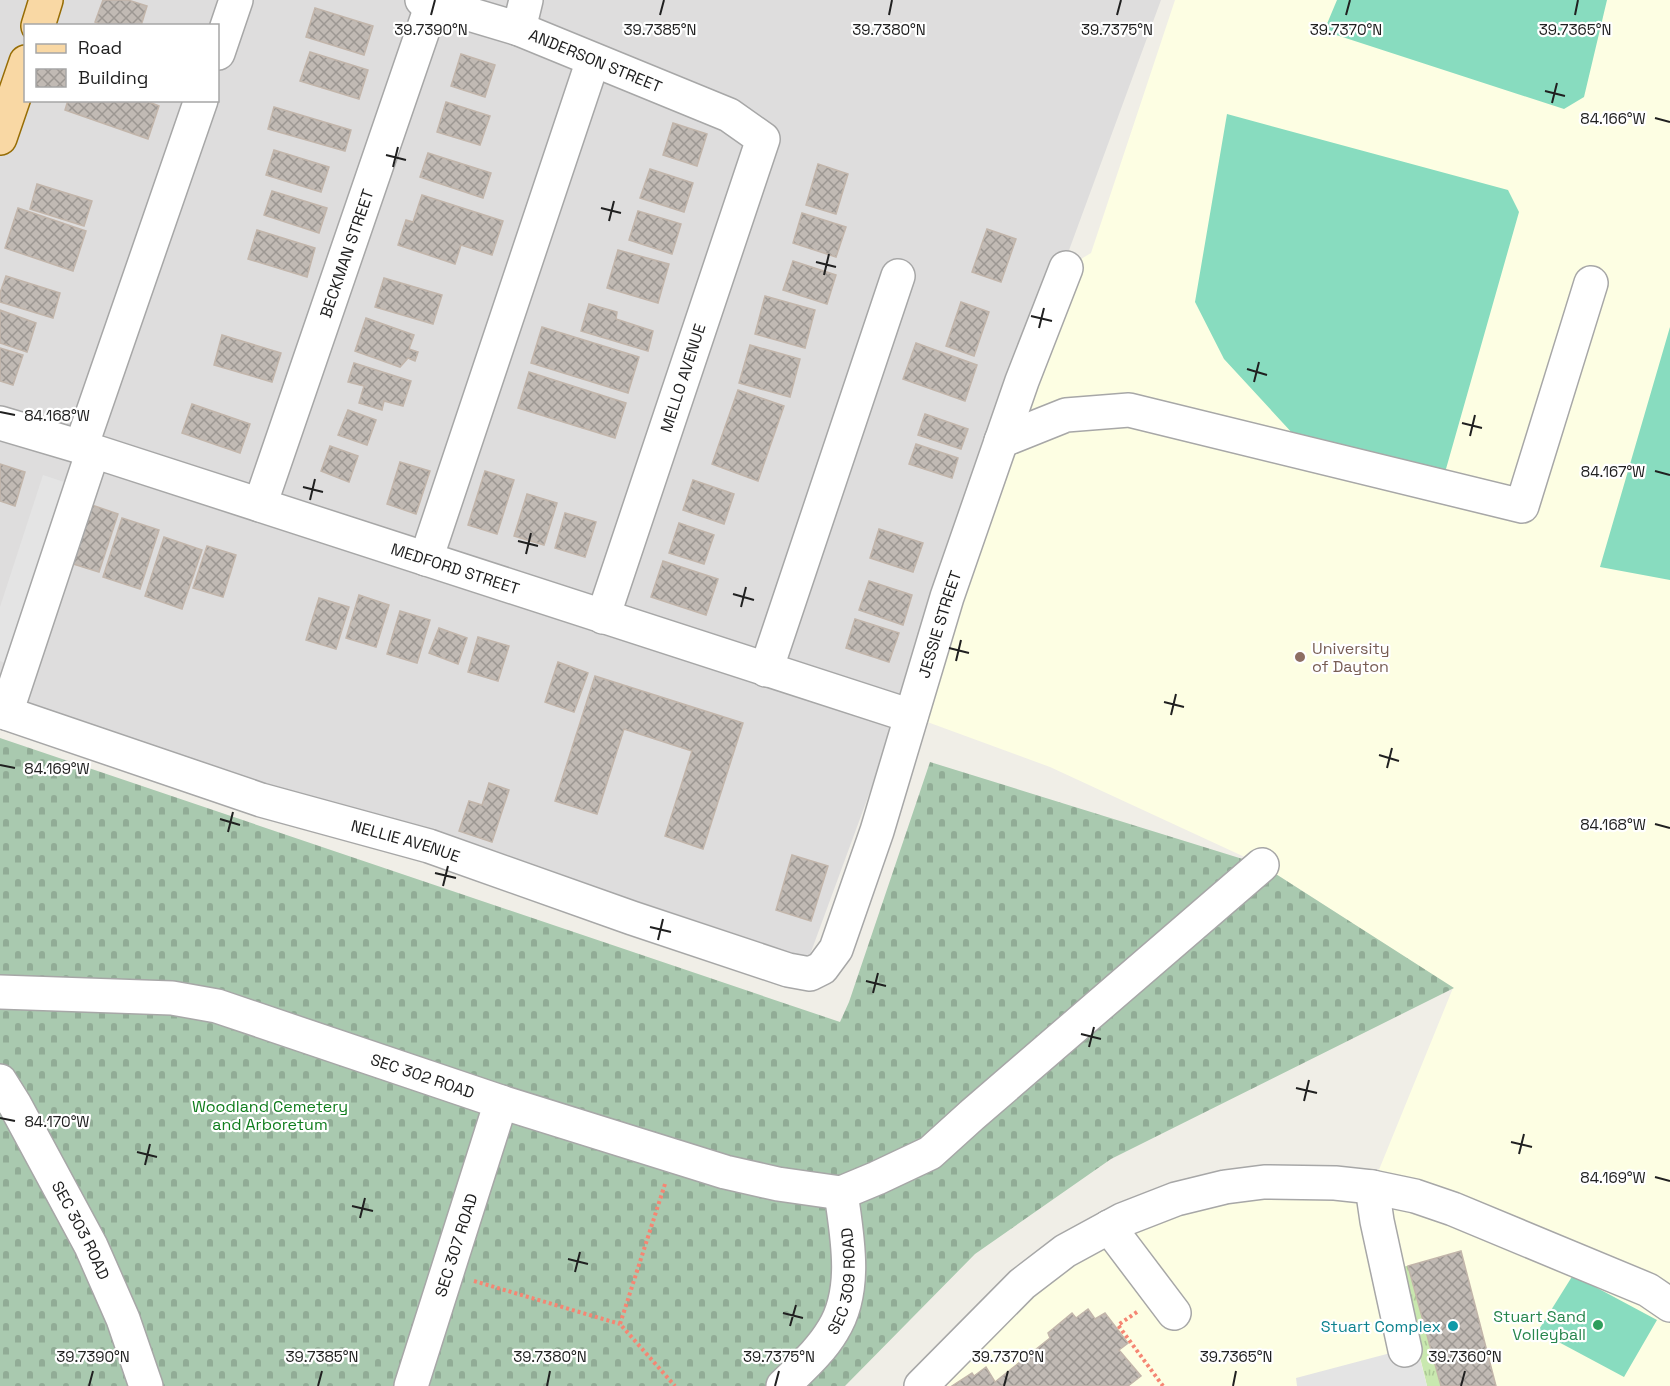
<svg xmlns="http://www.w3.org/2000/svg" width="1670" height="1386" viewBox="0 0 1670 1386" font-family="'Space Grotesk',sans-serif">
	<style>
		.residential { fill: #dedddd; fill-rule: evenodd }
		.education { fill: #fdfee3 }
		.grass { fill: url(#grass-tufts) }
		.cemetery { fill: url(#cemetery-stones) }
		.pitch { fill: #88dcbf }
		.parking { fill: #e4e4e4 }
		.building { fill: url(#building-cross-hatch); stroke: #c2b5aa; stroke-width: 1.5 }
		.lines { fill: none; stroke-linecap: round; stroke-linejoin: round }
		.minor-casing { stroke: #a7a7a7; stroke-width: 36 }
		.major-casing { stroke: #976d05; stroke-width: 36 }
		.path { stroke: #f58673; stroke-width: 4; stroke-dasharray: 3 3; stroke-linecap: butt }
		.minor { stroke: #fff; stroke-width: 33 }
		.major { stroke: #f9d8a4; stroke-width: 33 }
		.ticks { fill: none; stroke: #202020; stroke-width: 2 }
		.education-dot { fill: #8d6e63; stroke: #fff; stroke-width: 2 }
		.leisure-dot { fill: #2e9e5b; stroke: #fff; stroke-width: 2 }
		.culture-dot { fill: #0f9aa8; stroke: #fff; stroke-width: 2 }
		.labels { text-anchor: middle; dominant-baseline: central; stroke-width: 4.5; stroke-linejoin: round; paint-order: stroke }
		.street-label { font-size: 16px; fill: #202020; stroke: #fff }
		.education-label { font-size: 16px; fill: #785e54; stroke: #fff; text-anchor: start }
		.park-label { font-size: 16px; fill: #107d1d; stroke: #fff }
		.leisure-label { font-size: 16px; fill: #27864d; stroke: #fff; text-anchor: end }
		.culture-label { font-size: 16px; fill: #0d838f; stroke: #fff; text-anchor: end }
		.ticks-label { font-size: 15px; text-anchor: middle; fill: #202020; stroke: #fff; stroke-width: 4.5; stroke-linejoin: round; paint-order: stroke }
	</style>
	<defs>
		<pattern id="grass-tufts" width="24" height="20" patternUnits="userSpaceOnUse" patternTransform="scale(1.5)"><rect width="24" height="20" fill="#c9e8af"/><path d="M3 7l-1-3M5 7V3M7 7l1-3M15 17l-1-3M17 17v-4M19 17l1-3" fill="none" stroke="#acc796"/></pattern>
		<pattern id="cemetery-stones" width="16" height="16" patternUnits="userSpaceOnUse" patternTransform="scale(1.5)"><rect width="16" height="16" fill="#a9c9af"/><path d="M2 7V4a2 2 0 0 1 4 0v3zM10 15v-3a2 2 0 0 1 4 0v3z" fill="#91ac96"/></pattern>
		<pattern id="building-cross-hatch" width="8" height="8" patternUnits="userSpaceOnUse" patternTransform="scale(1.5)"><rect width="8" height="8" fill="#c1bab4"/><path d="M0 0l8 8M0 8l8-8" fill="none" stroke="#9c9792"/></pattern>
	</defs>
	<rect width="100%" height="100%" fill="#f0eee7"/>
	<path class="residential" d="M0,0H1161L804,971L0,721ZM26,26H218V100H26Z"/>
	<path class="education" d="M1175,0H1670V1386H921L1022,1284L1176,1199L1372,1187L1453,988L1262,865L1050,767L911,716L1066,268L1091,253Z"/>
	<path class="grass" d="M1408,1266L1441,1386H1427L1398,1267Z"/>
	<path class="cemetery" d="M0,738L840,1022L849,1002L930,762L1262,865L1454,988L1111,1159L975,1254L845,1386H0Z"/>
	<path class="pitch" d="M1337,0H1607L1584,97L1564,109L1324,31Z
		M1227,114L1508,190L1519,212L1444,476L1294,435L1224,359L1195,302Z
		M1670,327V580L1600,567Z
		M1573,1275L1657,1320L1624,1377L1538,1331Z"/>
	<path class="parking" d="M43,475L70,484L10,665L0,661V607Z
		M1417,1346L1427,1386H1297L1296,1378Z"/>
	<path class="building" d="M103,0H128L147,6L141,26H106L95,22Z
		M315,8L373,26L364,55L306,37Z
		M310,52L368,70L359,99L300,81Z
		M461,54L495,65L485,97L451,86Z
		M68,100H144L159,106L148,139L65,110Z
		M446,102L490,116L480,145L437,132Z
		M274,107L351,130L345,151L268,129Z
		M673,123L707,134L697,166L663,155Z
		M274,150L329,167L321,192L266,175Z
		M428,153L491,173L483,198L420,177Z
		M818,164L848,174L836,214L806,205Z
		M650,169L693,183L684,212L640,198Z
		M37,184L92,201L84,226L30,209Z
		M272,191L327,208L319,233L264,215Z
		M422,195L503,221L492,255L461,245L455,264L398,245L406,220L413,222Z
		M18,208L86,231L73,271L5,248Z
		M638,211L681,224L672,254L629,240Z
		M802,213L846,227L836,257L793,243Z
		M987,229L1016,239L1001,282L972,272Z
		M257,230L315,248L307,277L248,259Z
		M618,250L669,264L658,303L607,288Z
		M793,261L836,275L827,304L783,290Z
		M6,276L60,293L53,318L0,302V293Z
		M384,278L442,295L433,324L375,307Z
		M765,296L815,310L805,348L755,334Z
		M961,302L989,312L974,356L946,346Z
		M589,304L617,312L616,319L653,331L648,351L581,331Z
		M0,310L36,323L27,352L0,343Z
		M366,318L414,335L409,349L418,352L415,361L408,358L400,367L355,351Z
		M542,327L639,357L628,393L531,363Z
		M222,335L281,353L272,382L214,365Z
		M916,343L977,365L965,401L903,379Z
		M750,345L800,359L790,397L739,383Z
		M0,348L23,355L13,385L0,381Z
		M354,363L411,381L403,406L384,401L382,410L359,403L364,386L348,382Z
		M529,372L626,403L615,438L518,408Z
		M738,390L784,406L758,481L712,464Z
		M192,404L250,424L240,453L182,433Z
		M348,410L376,420L367,445L338,435Z
		M925,414L968,429L961,449L918,435Z
		M916,444L958,458L952,478L909,464Z
		M330,446L358,456L349,482L321,471Z
		M400,462L430,471L416,514L387,504Z
		M0,464L25,472L15,506L0,501Z
		M485,471L514,480L497,534L468,525Z
		M693,480L734,494L724,524L683,510Z
		M527,494L557,503L544,545L514,536Z
		M89,504L118,514L99,572L70,563Z
		M565,513L596,522L585,557L555,548Z
		M122,518L159,530L140,589L103,577Z
		M679,523L714,535L704,564L669,553Z
		M879,529L923,543L913,572L870,558Z
		M164,537L202,550L182,609L145,596Z
		M207,546L236,555L223,597L193,588Z
		M663,561L718,579L706,615L651,597Z
		M869,581L912,595L903,625L859,610Z
		M359,595L389,605L376,647L346,638Z
		M319,598L349,607L336,649L306,640Z
		M400,611L430,620L417,663L387,654Z
		M855,619L899,633L889,662L846,648Z
		M439,628L467,638L458,664L429,653Z
		M478,637L509,646L498,681L468,672Z
		M558,662L588,673L574,712L545,702Z
		M595,676L743,723L703,849L665,836L692,751L624,729L597,814L555,801Z
		M489,783L509,790L492,842L459,831L469,801L482,805Z
		M792,855L828,866L811,921L776,910Z
		M1461,1251L1496,1386H1441L1408,1266Z
		M1088,1309L1095,1319L1105,1313L1128,1343L1119,1350L1141,1376L1128,1386H952L972,1373L974,1376L986,1367L995,1382L1050,1338L1048,1333L1072,1313L1076,1318Z"/>
	<g class="lines">
		<defs>
			<g id="minor">
				<path id="s1" d="M422,0L519,29L729,115L763,139L603,617"/>
				<path d="M519,29L526,0"/>
				<path d="M218,53L236,0"/>
				<path id="s2" d="M0,423L81,447L911,716"/>
				<path d="M1001,441L1066,415L1129,410L1522,506L1591,283"/>
				<path d="M81,447L201,100"/>
				<path id="s3" d="M260,505L432,4"/>
				<path d="M426,559L593,60"/>
				<path d="M766,670L898,276"/>
				<path id="s4" d="M0,711L261,800L429,846L632,918L788,970L810,974L822,968L836,949L877,831L947,597L1022,381L1066,268"/>
				<path d="M6,713L93,451"/>
				<path id="s5" d="M0,992L172,998L217,1006L501,1102L725,1172L778,1184L841,1193L877,1178L930,1153L972,1115L1262,865"/>
				<path id="s6" d="M0,1081L15,1105L91,1246L123,1319L146,1386"/>
				<path d="M1372,1187L1377,1221L1405,1350"/>
				<path d="M1109,1227L1174,1313"/>
				<path id="s7" d="M411,1386L501,1102"/>
				<path id="s8" d="M783,1386C801,1368 820,1352 833,1330C858,1290 847,1236 841,1193"/>
				<path d="M921,1386L1022,1284L1065,1251L1122,1220L1176,1199L1225,1187L1264,1182L1335,1183L1372,1187L1415,1196L1453,1209L1648,1290L1670,1305"/>
			</g>
			<path id="major" d="M38,26L46,0
				M0,138L26,62"/>
		</defs>
		<use href="#minor" class="minor-casing"/>
		<use href="#major" class="major-casing"/>
		<path class="path" d="M665,1184L620,1324L675,1386
			M474,1281L620,1324
			M1137,1312L1118,1325L1163,1386"/>
		<use href="#minor" class="minor"/>
		<use href="#major" class="major"/>
	</g>
	<path class="ticks" d="M431,15L435,0M660,15L664,0M889,15L892,0M1117,15L1121,0M1346,15L1350,0M1575,15L1578,0M1545,91L1565,96M1552,103L1557,83M1655,118L1670,122M386,155L406,160M393,167L398,147M601,208L621,213M609,221L614,201M816,262L836,267M824,275L829,254M1031,316L1052,321M1039,328L1044,308M1247,369L1267,375M1254,382L1259,362M0,412L15,415M1462,423L1482,428M1470,436L1475,415M1655,471L1670,475M303,487L323,492M310,500L315,479M518,541L538,546M526,554L531,533M733,594L754,600M741,607L746,587M949,648L969,653M956,661L961,640M1164,702L1184,707M1171,715L1176,694M1379,755L1399,761M0,765L15,768M1387,768L1392,748M220,819L240,825M1655,824L1670,828M228,832L233,812M435,873L456,878M443,886L448,866M650,927L671,932M658,940L663,919M866,981L886,986M873,993L878,973M1081,1034L1101,1039M1089,1047L1094,1027M1296,1088L1317,1093M1304,1101L1309,1080M0,1118L15,1121M1511,1142L1532,1147M137,1152L157,1157M1519,1154L1524,1134M145,1165L150,1144M1655,1177L1670,1181M352,1206L373,1211M360,1218L365,1198M568,1259L588,1264M575,1272L580,1252M783,1313L803,1318M790,1326L796,1305M89,1386L93,1371M318,1386L322,1371M547,1386L550,1371M775,1386L779,1371M1004,1386L1008,1371M1233,1386L1236,1371M1461,1386L1465,1371"/>
	<circle class="education-dot" cx="1300" cy="657" r="6"/>
	<circle class="leisure-dot" cx="1598" cy="1325" r="6"/>
	<circle class="culture-dot" cx="1453" cy="1326" r="6"/>
	<g class="labels">
		<g class="street-label">
			<text stroke="none"><textPath href="#s1" startOffset="184">ANDERSON STREET</textPath></text>
			<text stroke="none"><textPath href="#s3" startOffset="266">BECKMAN STREET</textPath></text>
			<text transform="translate(683 378) rotate(-72)">MELLO AVENUE</text>
			<text stroke="none"><textPath href="#s2" startOffset="478">MEDFORD STREET</textPath></text>
			<text stroke="none"><textPath href="#s4" startOffset="1230">JESSIE STREET</textPath></text>
			<text stroke="none"><textPath href="#s4" startOffset="426">NELLIE AVENUE</textPath></text>
			<text stroke="none"><textPath href="#s5" startOffset="435">SEC 302 ROAD</textPath></text>
			<text stroke="none"><textPath href="#s6" startOffset="170">SEC 303 ROAD</textPath></text>
			<text stroke="none"><textPath href="#s7" startOffset="148">SEC 307 ROAD</textPath></text>
			<text stroke="none"><textPath href="#s8" startOffset="126">SEC 309 ROAD</textPath></text>
		</g>
		<g class="education-label">
			<text x="1312" y="648">University<tspan x="1312" dy="18">of Dayton</tspan></text>
		</g>
		<g class="park-label">
			<text x="270" y="1106">Woodland Cemetery<tspan x="270" dy="18">and Arboretum</tspan></text>
		</g>
		<g class="leisure-label">
			<text x="1586" y="1316">Stuart Sand<tspan x="1586" dy="18">Volleyball</tspan></text>
		</g>
		<g class="culture-label">
			<text x="1441" y="1326">Stuart Complex</text>
		</g>
	</g>
	<g class="ticks-label">
		<text x="431" y="35">39.7390°N</text>
		<text x="660" y="35">39.7385°N</text>
		<text x="889" y="35">39.7380°N</text>
		<text x="1117" y="35">39.7375°N</text>
		<text x="1346" y="35">39.7370°N</text>
		<text x="1575" y="35">39.7365°N</text>
		<text x="1613" y="124">84.166°W</text>
		<text x="57" y="421">84.168°W</text>
		<text x="1613" y="477">84.167°W</text>
		<text x="57" y="774">84.169°W</text>
		<text x="1613" y="830">84.168°W</text>
		<text x="57" y="1127">84.170°W</text>
		<text x="1613" y="1183">84.169°W</text>
		<text x="93" y="1362">39.7390°N</text>
		<text x="322" y="1362">39.7385°N</text>
		<text x="550" y="1362">39.7380°N</text>
		<text x="779" y="1362">39.7375°N</text>
		<text x="1008" y="1362">39.7370°N</text>
		<text x="1236" y="1362">39.7365°N</text>
		<text x="1465" y="1362">39.7360°N</text>
	</g>
	<rect x="24" y="24" width="195" height="78" fill="#ffffff" stroke="#a6a6a6" stroke-width="1.5"/>
	<rect x="36" y="44" width="30" height="9" fill="#f9d8a4" stroke="#a6a6a6" stroke-width="1.5"/>
	<text x="78" y="54" font-size="18" fill="#202020">Road</text>
	<rect x="36" y="69" width="30" height="18" fill="url(#building-cross-hatch)" stroke="#a6a6a6" stroke-width="1.5"/>
	<text x="78" y="84" font-size="18" fill="#202020">Building</text>
</svg>
